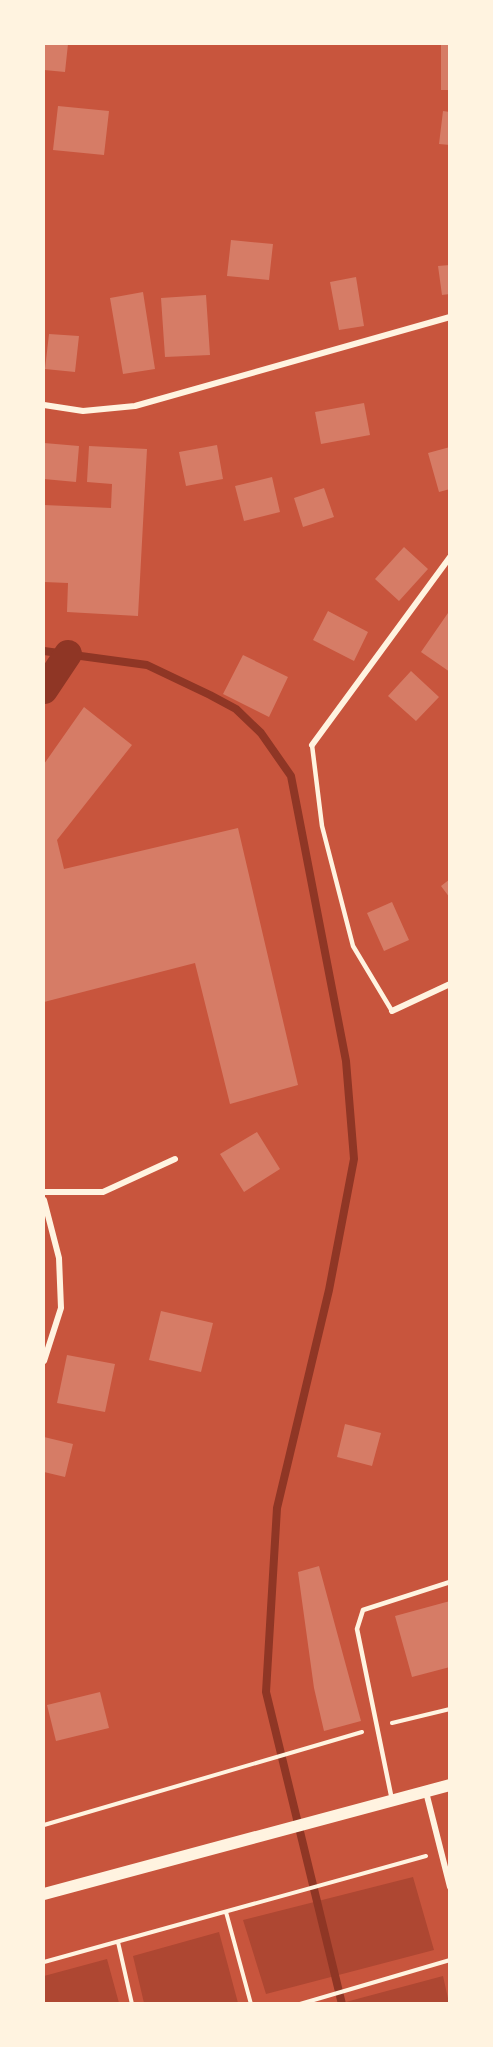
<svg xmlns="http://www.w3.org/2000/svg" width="493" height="2047" viewBox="0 0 493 2047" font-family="'IBM Plex Sans',sans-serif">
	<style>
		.green { fill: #ae4732 }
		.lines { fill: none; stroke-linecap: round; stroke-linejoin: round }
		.stream { stroke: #8f3625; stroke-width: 8 }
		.canal { stroke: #8f3625; stroke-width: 28 }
		.building { fill: #d67c66 }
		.path { stroke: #fff3e0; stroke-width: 4 }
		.service { stroke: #fff3e0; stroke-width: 4.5 }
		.minor { stroke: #fff3e0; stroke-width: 6 }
		.secondary { stroke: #fff3e0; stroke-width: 12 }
	</style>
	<rect width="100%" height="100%" fill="#c8553d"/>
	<path class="green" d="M413,1877L434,1950L266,1994L243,1920Z
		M219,1932L238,2003H144L133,1956Z
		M107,1959L119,2003H44V1976Z
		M443,1976L449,2003H342Z"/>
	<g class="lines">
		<path class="stream" d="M44,651L147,665L210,695L236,709L261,733L291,776L346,1061L354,1159L329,1290L277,1508L266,1692L342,2004"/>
		<path class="canal" d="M44,690L68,654"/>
	</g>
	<path class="building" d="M44,44H68L65,72L44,70Z
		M441,44H450V90H441Z
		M58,106L109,111L104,155L53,150Z
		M443,111L450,112V145L439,144Z
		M231,240L273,244L269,280L227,276Z
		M450,265V294L442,295L438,266Z
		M356,277L364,326L339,330L330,282Z
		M143,292L155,369L123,374L110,298Z
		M206,295L210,355L165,357L161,298Z
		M49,334L79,336L75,372L45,369Z
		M364,403L370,435L321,444L315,412Z
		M44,443L79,446L76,482L44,479Z
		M217,445L223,479L186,486L179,452Z
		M89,446L147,449L138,616L67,612L68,583L44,582V505L111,508L112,484L87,482Z
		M450,447V489L439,492L428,453Z
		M272,477L280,512L244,521L235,486Z
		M324,488L334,517L303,527L294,498Z
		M404,547L428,569L399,601L375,579Z
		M328,611L368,632L354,661L313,640Z
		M448,613L450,614V672L421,652Z
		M243,655L288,677L269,717L223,694Z
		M411,671L439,697L416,721L388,696Z
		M84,707L132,745L57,840L64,869L238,828L298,1085L230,1104L195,963L44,1002V764Z
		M450,879V898L441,886Z
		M392,902L409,940L384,951L367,913Z
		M257,1132L280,1169L244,1192L220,1154Z
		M161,1311L213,1323L201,1372L149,1360Z
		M67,1355L115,1364L105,1412L57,1403Z
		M345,1424L381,1433L372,1466L337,1457Z
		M44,1437L73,1444L65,1477L44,1472Z
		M319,1566L361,1721L324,1731L314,1688L298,1572Z
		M450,1601V1667L412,1677L395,1616Z
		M100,1692L109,1728L56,1741L47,1705Z"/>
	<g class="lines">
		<path class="path" d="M392,1723L450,1709
			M44,1825L362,1732
			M226,1912L251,2004
			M118,1942L132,2004
			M44,1962L426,1856
			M300,2004L450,1960"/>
		<path class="service" d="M312,745L322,826L353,946L392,1011
			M392,1800L357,1629L363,1610L450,1582"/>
		<path class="minor" d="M44,405L83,411L135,406L450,317
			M312,745L450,557
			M392,1011L450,984
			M44,1192H103L175,1159
			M44,1200L59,1258L61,1308L44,1361
			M426,1792L450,1887"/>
		<path class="secondary" d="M44,1894L450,1785"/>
	</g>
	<rect width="493" height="2047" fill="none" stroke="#fff3e0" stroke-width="90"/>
</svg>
